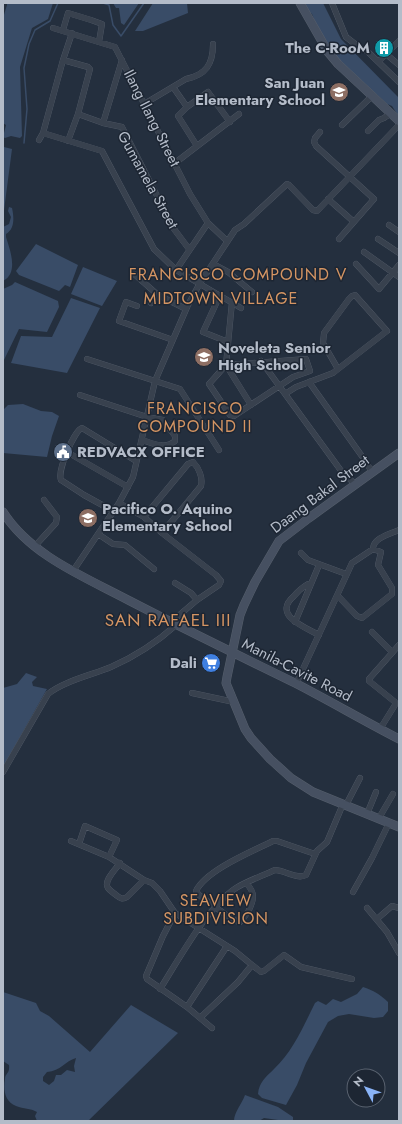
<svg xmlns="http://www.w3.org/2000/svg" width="402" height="1124" viewBox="0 0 402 1124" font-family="Jost,sans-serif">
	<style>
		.water { fill: #394c67; fill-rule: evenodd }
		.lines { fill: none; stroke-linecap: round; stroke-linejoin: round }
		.stream { stroke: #394c67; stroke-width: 1.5 }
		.street-casing { stroke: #565f6c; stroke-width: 6 }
		.secondary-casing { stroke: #565f6c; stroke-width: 9 }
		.street { stroke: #38414e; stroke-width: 5.5 }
		.secondary { stroke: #465061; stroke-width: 8 }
		.labels { text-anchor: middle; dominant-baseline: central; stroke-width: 3; stroke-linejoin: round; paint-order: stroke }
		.poi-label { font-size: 15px; font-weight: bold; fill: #b4bcc9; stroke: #1d2633; text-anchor: end }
		.street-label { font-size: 15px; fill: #b4bcc9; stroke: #1d2633 }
		.neighbourhood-label { font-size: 16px; letter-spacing: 1px; fill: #d59563; stroke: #1d2633 }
		.quarter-label { font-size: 17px; letter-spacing: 1px; fill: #d59563; stroke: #1d2633 }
	</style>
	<rect width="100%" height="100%" fill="#242f3e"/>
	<path class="water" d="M7,3H53L48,19L32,28L20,67L22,136L20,138L11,136L5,138L3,137L6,125L3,123V18L7,5Z
		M113,3H139L124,25L121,23L119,8H116Z
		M153,3H187L188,13L143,31H135Z
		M305,3H323L341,39L399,98V117L392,106L387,104L335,56L318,30L312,14L308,11Z
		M4,147L12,149L3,218V151Z
		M9,207L12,208C14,217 15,229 6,234V237C10,250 19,273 3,281V227L9,224L11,217L8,211Z
		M36,244L78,265L70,287L65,285L59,291L19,275L16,271Z
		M83,267L117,281L102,306L71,294Z
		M15,282L58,301L59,307L47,332L19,329L3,362V289L12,285Z
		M71,298L100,308L67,373L11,363L21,336L52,337Z
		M23,404L41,411L52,412L59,416L52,436L47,457L3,453V410L8,405Z
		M26,673L37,677L32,682L33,686L47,689L3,767V688L17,684Z
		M363,987C373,990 381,995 388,1002V1011L383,1017L374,1018L349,1014L338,1016L328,1022L306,1063L297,1085L286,1105L262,1098L258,1094C259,1082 266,1077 274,1069C293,1051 303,1027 315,1003L318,1001L326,1005L333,999L341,1002L357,994Z
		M3,992L36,1003L40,1011L49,1016L90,1052L131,1005L178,1033L88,1121H37L35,1116L37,1112C30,1108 24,1109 16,1106C5,1102 3,1090 5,1079C5,1073 10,1074 9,1065L3,1061ZM76,1058L74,1066L75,1072L67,1070L61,1075H56L54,1081L49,1085L43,1081V1077L47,1072C61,1071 65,1061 76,1058Z
		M245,1095L278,1107L293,1117V1121H279L278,1120L264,1118L259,1121H234C234,1112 242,1104 245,1095Z"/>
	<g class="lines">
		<path class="stream" d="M103,3L109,5L113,25L121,36L144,3
			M24,143L27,109L24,68L29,44L35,30L50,21L58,3"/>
		<defs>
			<path id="street" d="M332,3L346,37L359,47L367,51L399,82
				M53,28L115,47L190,194L208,223L227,241
				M63,30L68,13L91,20L102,24L99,42
				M386,54L399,65
				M63,60L88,67L90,69L78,114L68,141
				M379,61L399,41
				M173,87L187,107
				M144,104L186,79C206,75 213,64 213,44
				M78,114L103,123L122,127L174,229L189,249
				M103,123L122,60
				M342,125L372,96
				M368,131L379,120L384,118L391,113
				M320,132L315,138L314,142L316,146L374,199L339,239
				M43,133L102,151L154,249L176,270L241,308
				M39,140L43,133L63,60L72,33
				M197,146L178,116L187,107L208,92L230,122
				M175,163L239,114
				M328,199L354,222
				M389,225L399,232
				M378,239L399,253
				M364,252L399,277
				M213,264L228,272L252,292
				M356,264L379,289L399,265
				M176,270L208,223
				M133,273L158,295L186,309
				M220,295L203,332L228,342
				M151,303L158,295
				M137,306L126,302L119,321L173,340
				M87,359L180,389L219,450
				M306,359L310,371L293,377L234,416L230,415L209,384L226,365Z
				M261,361L342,472L355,484
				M226,365L232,302
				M226,365L251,405
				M309,382L364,459L372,472
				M285,394L296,387L333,373L338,369L387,331L355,295L352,296L349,299L324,333L323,343L338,369
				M80,395L147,417L163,420L175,436V441C165,450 152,443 142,440
				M67,452L128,487
				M119,503L144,517L162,533L216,575L221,581L219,585L197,600L177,617
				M113,511L84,495L61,480C57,471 74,431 82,428L136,461
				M144,517L188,464L193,462C199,468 203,478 201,486L162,533
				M98,534L113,544L125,545L154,569
				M35,546L56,523L57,517L44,500
				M301,553L308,560L346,574
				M73,571L119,503L133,477L155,381L188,305L200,283L235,230L244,224L287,184L289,185L313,210L317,211L399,125
				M175,583L191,593L197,600
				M311,584H308C303,587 298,591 294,596C272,615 304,627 319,635
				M338,596L357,616L362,618L392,594V588L378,565L381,552L373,549
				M295,622L319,565
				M372,632L392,652
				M296,684L352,563L373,549C373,538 390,534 399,530
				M192,693L234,702
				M380,729L395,705V702L369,681V679L399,645
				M3,772L48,694C64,681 92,675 111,667C136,656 156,643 176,625
				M346,805L360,778
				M367,814L376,792
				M379,818L393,794
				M71,841L109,857L144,880L152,883L160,891L175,913L235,951L252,965L238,982L201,1017
				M79,844L85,826L117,840L109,857
				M120,863C116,869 103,881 108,888C110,891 114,893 116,895C120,898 122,900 127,897L144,880
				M246,883C256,893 254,900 248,912C245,915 244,919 240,922L233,920L199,895L196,891C206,870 253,851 273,841H277L315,854
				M353,892L372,858L389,823
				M367,908L387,932L399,953
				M175,913L163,936L146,976L147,979L187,1007L212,1028
				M377,919L392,906L399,908
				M252,965L261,972L264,971L284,955L301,967L352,979
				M160,989C179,959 207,907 236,888C247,881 262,876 275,870C284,870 297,880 306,875L317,851L327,842L343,804
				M187,1007L227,946"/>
			<path id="secondary" d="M300,3L328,52L338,64L399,121
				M399,453L309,518L279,541L255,582L244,605L240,615L227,677L226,683L245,729L251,738L270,759L291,778L313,792L399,827
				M3,512C31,556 85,577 130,601C184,629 240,656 295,683C330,701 364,721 399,739"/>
		</defs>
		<use href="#street" class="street-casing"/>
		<use href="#secondary" class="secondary-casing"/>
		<use href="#street" class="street"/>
		<use href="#secondary" class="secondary"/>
	</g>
	<defs>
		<symbol id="building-disc" viewBox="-11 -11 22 22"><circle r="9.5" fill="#0f9aa8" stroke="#1d2633"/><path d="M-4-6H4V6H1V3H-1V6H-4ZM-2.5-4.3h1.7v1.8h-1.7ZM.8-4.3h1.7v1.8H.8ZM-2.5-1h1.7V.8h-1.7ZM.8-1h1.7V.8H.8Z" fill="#fff"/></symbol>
		<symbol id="school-disc" viewBox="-11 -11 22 22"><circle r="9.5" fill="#8d6e63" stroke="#1d2633"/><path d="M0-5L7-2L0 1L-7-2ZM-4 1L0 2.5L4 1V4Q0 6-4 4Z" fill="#fff"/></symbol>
		<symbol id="civic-disc" viewBox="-11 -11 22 22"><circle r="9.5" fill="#5c6f8a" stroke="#1d2633"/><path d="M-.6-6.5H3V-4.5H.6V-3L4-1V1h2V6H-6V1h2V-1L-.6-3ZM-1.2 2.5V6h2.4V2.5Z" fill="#fff"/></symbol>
		<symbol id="supermarket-disc" viewBox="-11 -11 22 22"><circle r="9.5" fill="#3f7fe0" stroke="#1d2633"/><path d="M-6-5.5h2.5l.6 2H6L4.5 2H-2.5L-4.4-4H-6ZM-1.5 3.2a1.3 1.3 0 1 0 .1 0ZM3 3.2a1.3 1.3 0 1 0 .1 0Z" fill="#fff"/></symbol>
	</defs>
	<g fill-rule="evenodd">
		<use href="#building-disc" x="373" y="37" width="22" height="22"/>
		<use href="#school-disc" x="328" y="81" width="22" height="22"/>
		<use href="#school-disc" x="193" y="346" width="22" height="22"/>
		<use href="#civic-disc" x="52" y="441" width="22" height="22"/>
		<use href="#school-disc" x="77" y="507" width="22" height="22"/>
		<use href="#supermarket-disc" x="200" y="652" width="22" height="22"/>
	</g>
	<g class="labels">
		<g class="poi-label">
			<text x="370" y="48">The C-RooM</text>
			<text x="325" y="83">San Juan<tspan x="325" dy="17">Elementary School</tspan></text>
			<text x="218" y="348" text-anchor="start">Noveleta Senior<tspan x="218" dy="17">High School</tspan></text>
			<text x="77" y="452" text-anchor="start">REDVACX OFFICE</text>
			<text x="102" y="509" text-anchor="start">Pacifico O. Aquino<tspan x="102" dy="17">Elementary School</tspan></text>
			<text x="197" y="663">Dali</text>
		</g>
		<g class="street-label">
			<text transform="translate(152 118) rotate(63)">Ilang Ilang Street</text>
			<text transform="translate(148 180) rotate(61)">Gumamela Street</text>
			<text transform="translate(320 494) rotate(-37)">Daang Bakal Street</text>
			<text transform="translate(297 670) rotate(27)">Manila-Cavite Road</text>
		</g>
		<g class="neighbourhood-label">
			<text x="238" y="274">FRANCISCO COMPOUND V</text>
			<text x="221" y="298">MIDTOWN VILLAGE</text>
			<text x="195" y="408">FRANCISCO<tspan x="195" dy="18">COMPOUND II</tspan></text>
			<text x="216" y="900">SEAVIEW<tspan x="216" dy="18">SUBDIVISION</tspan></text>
		</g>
		<g class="quarter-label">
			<text x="168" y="620">SAN RAFAEL III</text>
		</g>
	</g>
	<rect width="402" height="1124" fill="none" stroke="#b4bcc9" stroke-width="8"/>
	<g transform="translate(366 1088) rotate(311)"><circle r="19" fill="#1d2633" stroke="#59626f"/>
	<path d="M0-3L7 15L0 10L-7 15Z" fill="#8ab4f8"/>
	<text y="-6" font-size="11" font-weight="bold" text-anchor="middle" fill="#b4bcc9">N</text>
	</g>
</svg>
